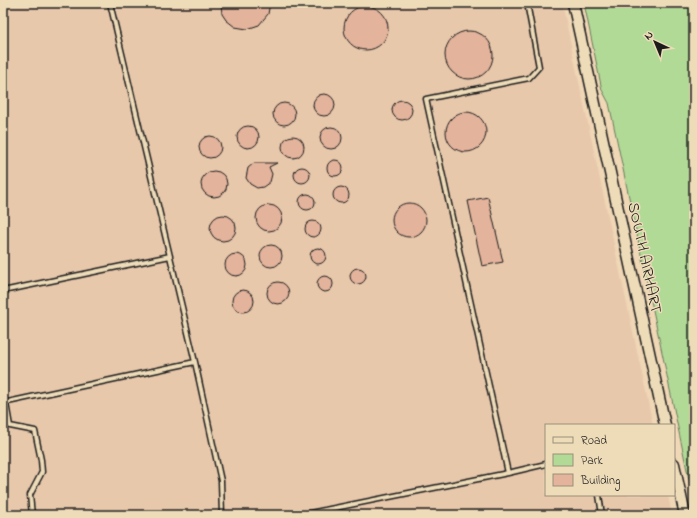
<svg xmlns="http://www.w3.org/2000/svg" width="697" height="518" viewBox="0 0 697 518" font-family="'Indie Flower',sans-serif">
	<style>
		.built { fill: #e8c8ab }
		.green { fill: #b2da97; stroke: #677b5a }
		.building { fill: #e3b39c; stroke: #1c1c1c }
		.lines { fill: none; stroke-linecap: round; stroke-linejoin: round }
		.service-casing { stroke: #1c1c1c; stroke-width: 7 }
		.tertiary-casing { stroke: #1c1c1c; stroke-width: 13 }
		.service { stroke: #eedcb9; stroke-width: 4 }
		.tertiary { stroke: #eedcb9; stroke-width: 10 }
		.labels { text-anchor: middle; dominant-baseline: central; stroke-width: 3; stroke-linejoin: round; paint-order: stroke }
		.street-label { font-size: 16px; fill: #1c1c1c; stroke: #eedcb9 }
	</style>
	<rect width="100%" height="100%" fill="#f0d7b6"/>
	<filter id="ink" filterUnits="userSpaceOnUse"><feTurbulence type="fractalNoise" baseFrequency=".025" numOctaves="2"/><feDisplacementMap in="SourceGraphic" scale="8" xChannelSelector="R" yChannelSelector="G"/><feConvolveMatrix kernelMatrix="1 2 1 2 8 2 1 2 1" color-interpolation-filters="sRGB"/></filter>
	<g filter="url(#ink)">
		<path class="built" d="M3,3H562L653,425H546V495H668L672,515H3Z"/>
		<path class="green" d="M584,3H694V503L609,103L602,90Z"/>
		<path class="building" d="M221,3H270L268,14L259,25L247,29L235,27L226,20L222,14Z
			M344 28a22 22 0 1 1 44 0a22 22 0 1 1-44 0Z
			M445 55a24 24 0 1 1 48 0a24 24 0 1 1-48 0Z
			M313 105a11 11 0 1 1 22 0a11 11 0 1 1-22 0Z
			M392 110a10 10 0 1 1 20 0a10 10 0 1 1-20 0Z
			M273 114a11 11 0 1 1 22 0a11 11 0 1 1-22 0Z
			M446 132a20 20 0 1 1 40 0a20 20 0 1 1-40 0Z
			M237 137a11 11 0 1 1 22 0a11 11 0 1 1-22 0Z
			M320 138a11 11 0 1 1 22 0a11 11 0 1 1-22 0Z
			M282 147a11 11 0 1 1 22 0a11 11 0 1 1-22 0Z
			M199 147a11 11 0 1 1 22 0a11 11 0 1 1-22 0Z
			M327 168a8 8 0 1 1 16 0a8 8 0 1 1-16 0Z
			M254,163H277L269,167L272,174L270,182L263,187L257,188L250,184L246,178L248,168Z
			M294 175a8 8 0 1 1 16 0a8 8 0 1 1-16 0Z
			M201 184a13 13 0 1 1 26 0a13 13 0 1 1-26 0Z
			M333 195a8 8 0 1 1 16 0a8 8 0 1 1-16 0Z
			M299 202a8 8 0 1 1 16 0a8 8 0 1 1-16 0Z
			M488,197L503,262L482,266L468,201Z
			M392 220a17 17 0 1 1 34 0a17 17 0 1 1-34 0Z
			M256 218a13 13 0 1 1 26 0a13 13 0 1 1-26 0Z
			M210 228a13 13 0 1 1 26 0a13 13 0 1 1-26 0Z
			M305 229a8 8 0 1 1 16 0a8 8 0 1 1-16 0Z
			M260 256a11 11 0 1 1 22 0a11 11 0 1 1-22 0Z
			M310 256a8 8 0 1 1 16 0a8 8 0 1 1-16 0Z
			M225 265a11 11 0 1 1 22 0a11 11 0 1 1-22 0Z
			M350 276a8 8 0 1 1 16 0a8 8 0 1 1-16 0Z
			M317 284a8 8 0 1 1 16 0a8 8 0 1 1-16 0Z
			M267 293a11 11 0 1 1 22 0a11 11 0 1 1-22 0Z
			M232 301a11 11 0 1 1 22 0a11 11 0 1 1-22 0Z"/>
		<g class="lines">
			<defs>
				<path id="service" d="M110,3L195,362L221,481L222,515
					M3,291L170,256
					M3,403L195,362
					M6,403L10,426L35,431L41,460L42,472L30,495L32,515
					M508,473L426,99L529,78L539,67L527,3
					M599,495L602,515
					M300,515L508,473L546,464"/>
				<path id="tertiary" d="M573,3L665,425
					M674,464L685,515"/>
			</defs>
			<use href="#service" class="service-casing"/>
			<use href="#tertiary" class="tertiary-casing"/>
			<use href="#service" class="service"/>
			<use href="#tertiary" class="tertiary"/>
		</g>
	</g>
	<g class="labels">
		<g class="street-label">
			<text transform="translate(644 258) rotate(78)">SOUTH AIRHART</text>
		</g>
	</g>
	<rect width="697" height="518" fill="none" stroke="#eedcb9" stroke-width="16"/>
	<rect x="8" y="8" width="681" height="502" fill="none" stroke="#1c1c1c" stroke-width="1.5" filter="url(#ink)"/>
	<rect x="545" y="424" width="130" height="72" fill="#eedcb9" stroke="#9a8f7a"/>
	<rect x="553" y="437" width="20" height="6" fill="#eedcb9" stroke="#9a8f7a"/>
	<text x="581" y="444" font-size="12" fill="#1c1c1c">Road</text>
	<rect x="553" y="454" width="20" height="12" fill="#b2da97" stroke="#9a8f7a"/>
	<text x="581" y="464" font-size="12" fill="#1c1c1c">Park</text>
	<rect x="553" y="474" width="20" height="12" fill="#e3b39c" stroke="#9a8f7a"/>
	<text x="581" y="484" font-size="12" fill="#1c1c1c">Building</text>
	<g transform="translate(655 42) rotate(316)" stroke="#eedcb9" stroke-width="3" paint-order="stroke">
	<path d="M0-3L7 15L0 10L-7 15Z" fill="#1c1c1c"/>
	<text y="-6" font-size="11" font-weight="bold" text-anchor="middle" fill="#1c1c1c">N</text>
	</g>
</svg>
